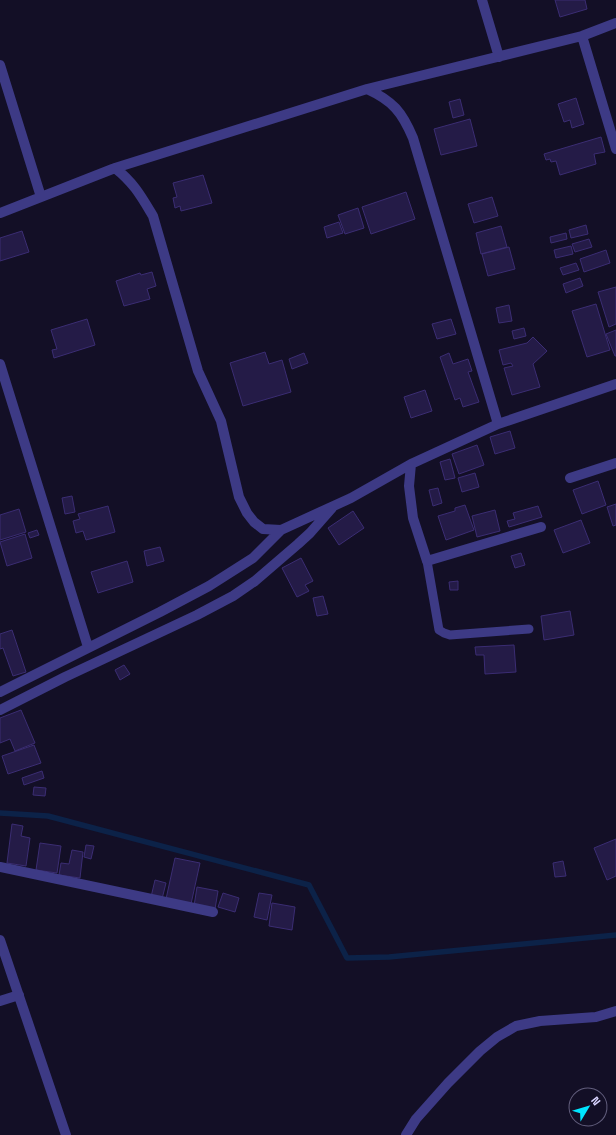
<svg xmlns="http://www.w3.org/2000/svg" width="616" height="1135" viewBox="0 0 616 1135" font-family="'Space Grotesk',sans-serif">
	<style>
		.lines { fill: none; stroke-linecap: round; stroke-linejoin: round }
		.stream { stroke: #0c2248; stroke-width: 5.5 }
		.building { fill: #241b47; stroke: #3b2d73 }
		.lane { stroke: #3d3a85; stroke-width: 9 }
		.street { stroke: #3d3a85; stroke-width: 10 }
	</style>
	<rect width="100%" height="100%" fill="#130f26"/>
	<g class="lines">
		<path class="stream" d="M0,813L48,816L309,885L347,958L389,957L616,935"/>
	</g>
	<path class="building" d="M555,0H585L587,9L560,17Z
		M576,98L584,124L572,128L570,120L564,122L558,104Z
		M460,99L464,115L453,118L449,102Z
		M470,119L477,146L441,155L434,129Z
		M601,137L605,152L594,154L596,164L560,175L556,161L551,162L550,159L546,160L544,154Z
		M203,175L212,203L181,211L180,206L175,208L173,198L177,197L173,183Z
		M406,192L415,219L371,234L362,207Z
		M492,197L498,216L474,223L468,204Z
		M358,208L364,228L345,234L338,215Z
		M339,222L343,233L327,238L324,227Z
		M586,225L588,234L571,238L569,230Z
		M501,226L507,247L481,254L476,233Z
		M22,231L29,252L0,261V238Z
		M566,233L567,239L551,243L550,237Z
		M589,239L592,247L575,252L572,244Z
		M571,246L573,254L556,258L554,250Z
		M509,247L515,269L488,276L482,254Z
		M606,250L610,263L584,272L580,259Z
		M576,263L579,270L563,275L560,268Z
		M152,272L156,286L147,289L150,299L124,306L116,281L140,273L141,275Z
		M580,278L583,286L566,293L563,284Z
		M616,287V324L609,327L598,292Z
		M596,304L610,350L587,357L572,311Z
		M509,305L512,321L499,323L496,308Z
		M87,319L95,345L54,358L52,350L57,349L51,330Z
		M451,319L456,334L437,339L432,324Z
		M524,328L526,336L514,339L512,331Z
		M616,330V356H615L606,334Z
		M533,337L547,351L533,364L540,387L512,395L504,368L513,366L511,363L503,365L499,350L527,343Z
		M265,352L269,364L282,360L291,392L243,406L230,363Z
		M304,353L308,363L292,369L289,359Z
		M449,353L453,364L468,359L472,371L468,372L479,402L463,407L460,398L455,400L440,357Z
		M425,390L432,411L411,418L404,397Z
		M510,431L515,448L495,454L490,437Z
		M477,445L484,465L459,474L452,454Z
		M450,459L455,478L445,480L440,462Z
		M475,473L479,487L462,492L458,478Z
		M598,481L606,505L582,514L573,490Z
		M438,488L442,503L433,506L429,490Z
		M72,496L75,512L65,514L62,498Z
		M616,504V525L613,526L607,507Z
		M465,505L474,530L446,540L438,516L455,511V508Z
		M108,506L115,532L86,540L83,531L76,533L73,521L80,519L78,514Z
		M538,506L542,517L509,527L507,521L515,519L513,513Z
		M19,509L26,532L0,540V515Z
		M495,510L500,531L477,537L472,516Z
		M353,511L364,528L339,545L328,528Z
		M581,520L590,543L563,553L554,530Z
		M37,530L39,535L30,538L28,533Z
		M25,534L32,558L7,566L0,542Z
		M160,547L164,561L147,566L144,551Z
		M521,553L525,565L515,568L511,556Z
		M301,558L313,581L305,585L309,591L297,597L282,568Z
		M127,561L133,582L98,593L91,572Z
		M458,581V590H450L449,582Z
		M323,596L328,614L317,616L313,598Z
		M570,611L574,635L544,640L541,616Z
		M12,630L26,672L13,676L3,648L0,649V634Z
		M514,645L516,672L485,674L484,655H476L475,647Z
		M124,665L130,674L120,680L115,670Z
		M21,710L35,743L15,751L10,739L0,743V718Z
		M34,745L41,763L8,774L2,756Z
		M42,771L44,778L24,785L22,778Z
		M34,787L46,788L45,796L33,795Z
		M12,824L23,826L21,836L30,838L26,866L7,863Z
		M616,839V876L607,880L594,848Z
		M40,843L61,846L57,873L36,870Z
		M86,845L94,846L91,859L84,857Z
		M72,850L83,852L80,878L59,875L61,863L69,864Z
		M175,858L200,863L191,904L166,899Z
		M563,861L566,876L555,877L553,863Z
		M155,880L166,883L162,899L151,897Z
		M197,887L218,891L215,909L194,906Z
		M223,893L239,898L235,912L218,907Z
		M259,893L272,895L267,920L254,917Z
		M272,903L295,907L292,930L269,926Z"/>
	<g class="lines">
		<path class="lane" d="M427,561L439,630L444,633L450,635L529,629"/>
		<path class="street" d="M482,0L499,57
			M582,36L616,149
			M0,65L41,197
			M367,89C393,101 402,112 413,138L498,424
			M115,168C134,183 141,196 153,216L198,371L221,421L239,497L247,513L254,522L263,529L281,530
			M0,213L115,168L367,89L582,36L616,23
			M0,364L88,647
			M411,464L409,486L413,518L427,561L541,527
			M570,478L616,463
			M0,692L160,612L209,586L253,558L281,530L351,498L411,464L498,424L616,384
			M0,710L65,677L197,615L233,596L255,581L298,544L310,533L332,508
			M0,867L213,912
			M0,940L66,1135
			M0,1001L19,995
			M406,1135L416,1119L448,1083L480,1051L497,1037L516,1026L540,1021L596,1017L616,1011"/>
	</g>
	<g transform="translate(588 1107) rotate(52)"><circle r="19" fill="#130f26" stroke="#625e7d"/>
	<path d="M0-3L7 15L0 10L-7 15Z" fill="#00e5ff"/>
	<text y="-6" font-size="11" font-weight="bold" text-anchor="middle" fill="#d9d4ff">N</text>
	</g>
</svg>
